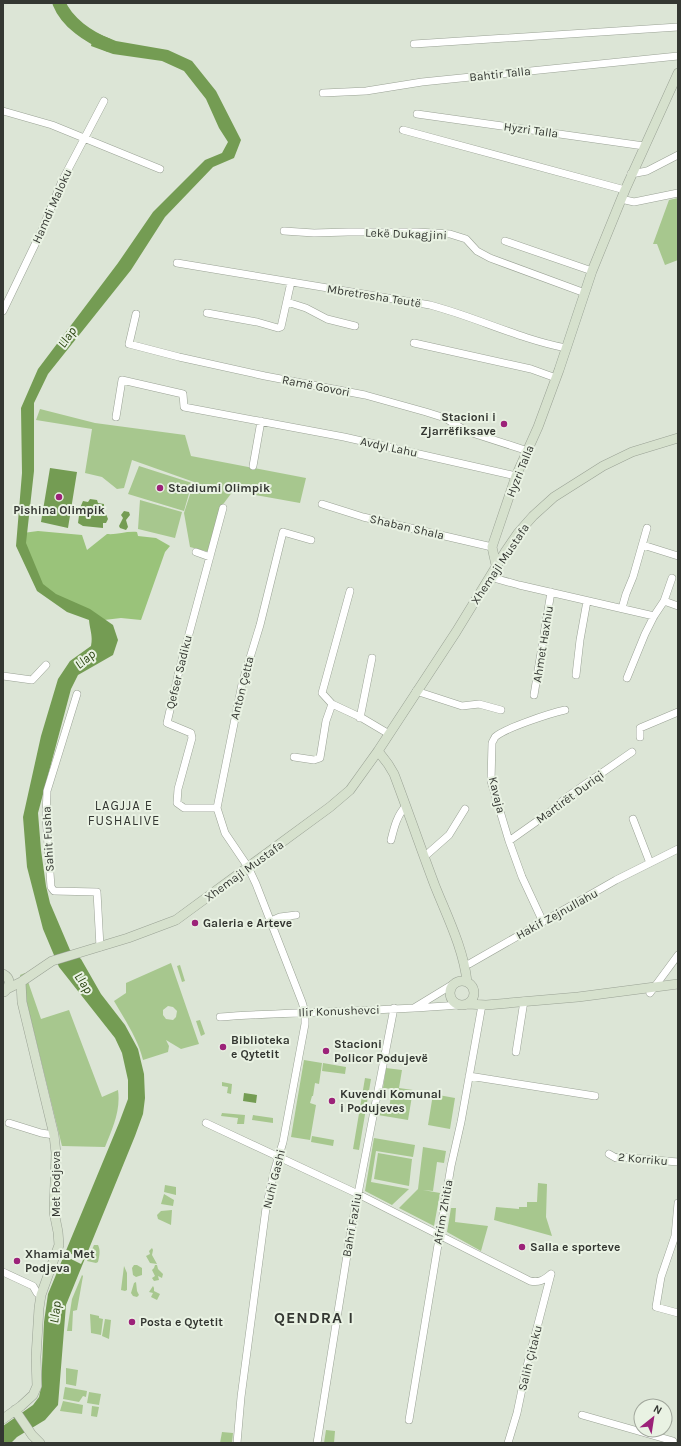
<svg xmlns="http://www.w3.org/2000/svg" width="681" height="1446" viewBox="0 0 681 1446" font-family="Karla,sans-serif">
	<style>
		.green { fill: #a7c78e; fill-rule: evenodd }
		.forest { fill: #9ac37a }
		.water { fill: #749c53 }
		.pier { fill: #dce5d6 }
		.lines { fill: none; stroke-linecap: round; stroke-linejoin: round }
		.river { stroke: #749c53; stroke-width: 13 }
		.street-casing { stroke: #9aa295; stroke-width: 8 }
		.secondary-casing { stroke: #9aa295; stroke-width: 10 }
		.street { stroke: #fff; stroke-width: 7 }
		.secondary { stroke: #d6e1cd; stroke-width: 9 }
		.poi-dot { fill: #9c2279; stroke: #e9f2e3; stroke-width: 1.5 }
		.labels { text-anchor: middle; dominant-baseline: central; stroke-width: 4; stroke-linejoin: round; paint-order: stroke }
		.street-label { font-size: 12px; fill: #343732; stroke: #e9f2e3 }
		.poi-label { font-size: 12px; font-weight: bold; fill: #343732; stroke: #e9f2e3; text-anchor: start }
		.water-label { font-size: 13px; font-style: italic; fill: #2a4410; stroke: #e9f2e3 }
		.neighbourhood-label { font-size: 13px; letter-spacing: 1px; fill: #343732; stroke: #e9f2e3 }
		.district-label { font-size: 16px; font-weight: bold; letter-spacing: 1px; fill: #343732; stroke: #e9f2e3 }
	</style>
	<rect width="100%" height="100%" fill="#dce5d6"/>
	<path class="green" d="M678,198V260L665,265L657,244H653L669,200Z
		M40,409L95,423L185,435L191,456L306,478L300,503L233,491L221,507L209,552L190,547L184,513L194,482L132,460L124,488L117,489L102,477L85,473L92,429L36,420Z
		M139,466L192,483L184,511L128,494Z
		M140,500L182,512L175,538L138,529Z
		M171,963L199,1044L181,1049L166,1040L169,1046L168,1052L143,1060C138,1039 125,1020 114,1001L126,993V983ZM168,1006L173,1007L177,1011L176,1017L173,1020L166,1019L163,1015V1010Z
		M180,965L185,981L182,982L177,966Z
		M25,973L41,1019L69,1010L102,1097L118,1090C121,1111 112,1129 105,1147L62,1146L20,975Z
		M200,1020L205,1034L201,1036L196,1021Z
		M304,1060L322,1063L319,1084L315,1083L313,1096H312L310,1103L316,1105L310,1140L291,1137Z
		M323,1063L346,1067L345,1074L322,1071Z
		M386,1068L402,1070L399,1088L413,1090L408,1120L378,1115L379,1108L389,1109L392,1089L383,1088Z
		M365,1078L371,1079L359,1150L353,1149Z
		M222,1082L232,1084L231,1094L227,1093L228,1087L222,1086Z
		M433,1094L455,1098L450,1129L428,1125Z
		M222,1113L245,1115L244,1124H237L238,1118L221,1116Z
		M253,1115L273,1118V1123L252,1120Z
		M312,1136L334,1140L333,1146L311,1142Z
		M374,1138L415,1145L413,1157L376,1151L371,1182L409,1189L392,1205L365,1191Z
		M423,1147L446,1151L444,1163L437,1162L433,1191L423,1190L440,1193L434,1226L399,1208L418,1189Z
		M378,1153L412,1159L409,1186L374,1179Z
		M538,1183L547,1184L546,1217L552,1236L494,1220L496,1207L519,1209V1207H527V1202H537Z
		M165,1185L176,1187V1195L164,1192Z
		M164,1194L174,1200L173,1206L161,1204Z
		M451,1208H456L455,1222L488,1226L481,1251L447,1232Z
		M172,1210L171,1225L158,1219L157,1215L161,1211Z
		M94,1245H98C101,1251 99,1257 98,1262L96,1263L87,1261Z
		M152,1248L153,1250L152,1255L157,1264L150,1263L146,1256L150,1254L149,1251Z
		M134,1265H137L142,1268V1275L136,1277L133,1275L132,1268Z
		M155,1265H157L158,1269L163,1274L162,1278L158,1276L159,1280L154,1281L152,1278L155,1276L152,1270L154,1268Z
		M124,1266L127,1273V1290L125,1291L121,1290Z
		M82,1275L83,1276L77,1310L73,1311L72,1331H67L72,1299Z
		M136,1282L137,1291L139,1295L137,1297L133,1296L131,1293L134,1283Z
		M153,1286L154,1288V1291L160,1294L157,1300L151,1297L153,1293L149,1292Z
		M90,1314L99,1316V1318L103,1319L101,1335L91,1333Z
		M105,1319L111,1320L109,1339L102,1336Z
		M66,1368L78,1370L76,1386L66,1384Z
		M65,1387L87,1391L86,1397L83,1396L79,1402L63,1399Z
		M89,1392L101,1394L99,1405L87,1403Z
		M63,1401L83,1405L82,1414L60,1411Z
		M92,1406L99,1407L97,1417L91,1416Z
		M326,1430L335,1431L334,1443H324Z
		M222,1432L233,1433L232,1443H220Z"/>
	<path class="forest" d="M38,531L82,535L87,550L107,534C117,535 126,531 137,532L138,536L156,538L170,546L165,552L141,620L121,618L104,620L41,588L22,545L23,533Z"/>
	<path class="water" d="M94,32L116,41L168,50L192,61L216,91L241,140L234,158L213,167L165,217L131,270L48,374L34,403V471L26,543L43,584L56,594L90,609L113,625L118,640L113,655L78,675L71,689L38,813L41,850L46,886L50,903L70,950L81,959L101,994L125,1025L138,1049L144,1074L145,1098L143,1114L135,1136L66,1305L58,1405L45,1420L17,1437L11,1443H3V1426L33,1405L39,1397L41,1388L44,1322L48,1294L119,1123L128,1099V1080L122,1053L115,1038L59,967L43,929L27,867L23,817L41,736L58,679L70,661L91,646C93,635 90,631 89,620L67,612L37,591L16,546L22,473L21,408L38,369L118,263L153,212L205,160L222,153L228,142L219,128L206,99L184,71L162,61L113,54L91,46Z
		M50,468L77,472L68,528L41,522Z
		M90,499L97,500L98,503L104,504V512L106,514L108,519L106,523H103V528L83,526L78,523L80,508L83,501L88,502Z
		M124,511L129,512L130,515L126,520L128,527L126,530L120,528L119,526L123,518L121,515Z
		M244,1093L257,1095L256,1103L243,1101Z"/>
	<path class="pier" d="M66,1251L83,1260L81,1264L63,1255Z"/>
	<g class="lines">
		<path class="river" d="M59,3C67,23 89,37 108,45"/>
		<defs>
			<path id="street" d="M414,44L678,27
				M323,93L366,91L422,82L678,56
				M3,111L52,125L160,169
				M417,114L644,146
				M403,130L625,190
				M631,174L647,171L678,155
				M621,199L634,202L678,193
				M284,231L314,233L348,232H417L450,234L466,239L477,251L490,258L585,293
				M505,241L592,271
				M177,263L430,305C476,317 519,339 566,348
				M287,302L306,308L327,319L355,326
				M3,311L41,232L62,181L104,101
				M207,313L257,322L278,328L281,327L291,282
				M136,314L129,344L179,357L265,376L365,395L426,412L445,418L466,431L528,451
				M414,343L531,369L556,378
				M116,417L122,380L183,394L184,407L344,437L516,476
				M253,466L261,421
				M322,504L363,517L492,547
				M643,545L678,556
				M196,552L210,557
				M490,577L519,585L654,616
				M350,591L322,693L332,704L362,718L389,734
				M664,601L678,606
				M622,608L626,594L633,577L647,528
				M576,675L580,640L587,601
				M3,676L32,680L46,665
				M627,678L645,634L654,616L664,601L672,578
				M416,691L462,706L479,704L501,710
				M77,694L47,791L46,816L51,887L54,891L97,892L100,947
				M534,695L551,592
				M360,718L372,658
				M640,737V728L678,712
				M294,757L314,760L320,758L326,721L332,704
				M217,808H184L177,803L178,789L192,738L191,733L167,723L179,671L223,508
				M633,819L650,863
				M391,840C394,828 397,815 406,806
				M509,841L550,812L567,797L632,752
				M424,857L449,835L465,809
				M271,921L280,917L296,915
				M543,922L522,877L509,841L491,781L492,743C492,742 495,738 495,737C505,728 551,713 565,710
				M464,964H469L616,880L678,849
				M650,993L678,955
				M414,1008L455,983
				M220,1017C299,1011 379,1012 457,1005
				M516,1052L524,1001
				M469,1076L595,1096
				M9,1123L41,1133L54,1135
				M206,1123L358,1194L530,1281C539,1283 544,1280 551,1274
				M609,1154L616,1158L620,1157L678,1162
				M678,1203L675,1236L661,1277L656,1307L678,1313
				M3,1272L33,1286L37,1293L41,1295
				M582,1415L673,1441V1443
				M409,1420L451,1166L461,1122L482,1005
				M237,1443L241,1397L266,1208L274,1172L283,1142L305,1024V1012L302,1002L256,884L248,867L225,833L217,808L242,684L260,625L283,532L311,540
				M317,1443L351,1230L394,1008
				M508,1443L517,1413L526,1370L551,1274"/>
			<path id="secondary" d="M496,565L492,547L516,476L538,427L559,370L592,271L625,190L678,73
				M378,751L388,764L394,774C408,811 421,849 435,886C447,916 464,950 467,982
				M3,974C11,978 11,986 4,992
				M450 993a12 12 0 1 1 24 0a12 12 0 1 1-24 0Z
				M7,989L21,982L52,961L128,938L176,920L330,807L350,790L378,751L456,632L505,552L518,533L533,516L554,497L603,466L632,452L678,438
				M468,1004L486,1005L578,997L678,984
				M15,1410L32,1435L40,1443
				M3,1419L21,1406L33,1395L37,1386L36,1357L39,1308L41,1295L59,1245L58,1232L54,1212L56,1153L54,1135L22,1002L21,982"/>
		</defs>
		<use href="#street" class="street-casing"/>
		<use href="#secondary" class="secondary-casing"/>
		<use href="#street" class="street"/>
		<use href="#secondary" class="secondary"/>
	</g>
	<g class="poi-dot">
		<circle cx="504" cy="424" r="4"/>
		<circle cx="160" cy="488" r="4"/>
		<circle cx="59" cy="497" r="4"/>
		<circle cx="195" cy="923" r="4"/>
		<circle cx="223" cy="1047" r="4"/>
		<circle cx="326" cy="1051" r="4"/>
		<circle cx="332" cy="1101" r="4"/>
		<circle cx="522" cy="1247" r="4"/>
		<circle cx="17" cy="1261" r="4"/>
		<circle cx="132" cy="1322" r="4"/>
	</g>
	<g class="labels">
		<g class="street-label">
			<text transform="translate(500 74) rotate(-6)">Bahtir Talla</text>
			<text transform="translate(531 130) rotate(8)">Hyzri Talla</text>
			<text transform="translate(52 206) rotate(-66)">Hamdi Maloku</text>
			<text transform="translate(406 234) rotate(2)">Lekë Dukagjini</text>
			<text transform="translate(374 296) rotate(9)">Mbretresha Teutë</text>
			<text transform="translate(316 386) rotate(11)">Ramë Govori</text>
			<text transform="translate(389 447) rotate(12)">Avdyl Lahu</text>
			<text transform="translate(520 471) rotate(-68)">Hyzri Talla</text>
			<text transform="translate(407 527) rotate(13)">Shaban Shala</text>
			<text transform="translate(500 564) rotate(-56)">Xhemajl Mustafa</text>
			<text transform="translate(543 644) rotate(-81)">Ahmet Haxhiu</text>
			<text transform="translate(179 672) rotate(-76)">Qefser Sadiku</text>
			<text transform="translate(242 688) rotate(-76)">Anton Çetta</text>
			<text transform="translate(497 795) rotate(76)">Kavaja</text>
			<text transform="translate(570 797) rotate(-36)">Martirët Duriqi</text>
			<text transform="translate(48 839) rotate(-93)">Sahit Fusha</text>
			<text transform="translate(244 871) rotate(-36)">Xhemajl Mustafa</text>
			<text transform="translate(557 914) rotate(-29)">Hakif Zejnullahu</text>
			<text transform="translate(339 1011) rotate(-2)">Ilir Konushevci</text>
			<text transform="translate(643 1159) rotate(5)">2 Korriku</text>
			<text transform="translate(274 1179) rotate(-76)">Nuhi Gashi</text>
			<text transform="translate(56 1184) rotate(-90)">Met Podjeva</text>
			<text transform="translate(443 1212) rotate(-80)">Afrim Zhitia</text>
			<text transform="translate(352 1225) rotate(-80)">Bahri Fazliu</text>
			<text transform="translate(530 1358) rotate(-76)">Salih Çitaku</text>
		</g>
		<g class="poi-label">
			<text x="496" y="417" text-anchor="end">Stacioni i<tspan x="496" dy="14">Zjarrëfiksave</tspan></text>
			<text x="168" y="488">Stadiumi Olimpik</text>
			<text x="59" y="510" text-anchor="middle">Pishina Olimpik</text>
			<text x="203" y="923">Galeria e Arteve</text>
			<text x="231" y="1040">Biblioteka<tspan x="231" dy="14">e Qytetit</tspan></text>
			<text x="334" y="1044">Stacioni<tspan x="334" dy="14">Policor Podujevë</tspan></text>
			<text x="340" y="1094">Kuvendi Komunal<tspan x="340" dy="14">i Podujeves</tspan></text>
			<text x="530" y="1247">Salla e sporteve</text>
			<text x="25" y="1254">Xhamia Met<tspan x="25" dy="14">Podjeva</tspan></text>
			<text x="140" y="1322">Posta e Qytetit</text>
		</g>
		<g class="water-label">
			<text transform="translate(67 337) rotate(-55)">Llap</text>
			<text transform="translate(85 659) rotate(-39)">Llap</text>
			<text transform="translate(84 983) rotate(56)">Llap</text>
			<text transform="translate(55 1312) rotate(-82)">Llap</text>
		</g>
		<g class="neighbourhood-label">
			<text x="124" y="805">LAGJJA E<tspan x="124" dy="15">FUSHALIVE</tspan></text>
		</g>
		<g class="district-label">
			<text x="314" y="1317">QENDRA I</text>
		</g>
	</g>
	<rect width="681" height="1446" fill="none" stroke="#343732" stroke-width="8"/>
	<g transform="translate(653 1418) rotate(30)"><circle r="19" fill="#e9f2e3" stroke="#a1a79c"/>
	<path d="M0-3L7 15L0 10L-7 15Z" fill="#9c2279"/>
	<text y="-6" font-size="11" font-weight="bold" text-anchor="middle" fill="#343732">N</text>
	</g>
</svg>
